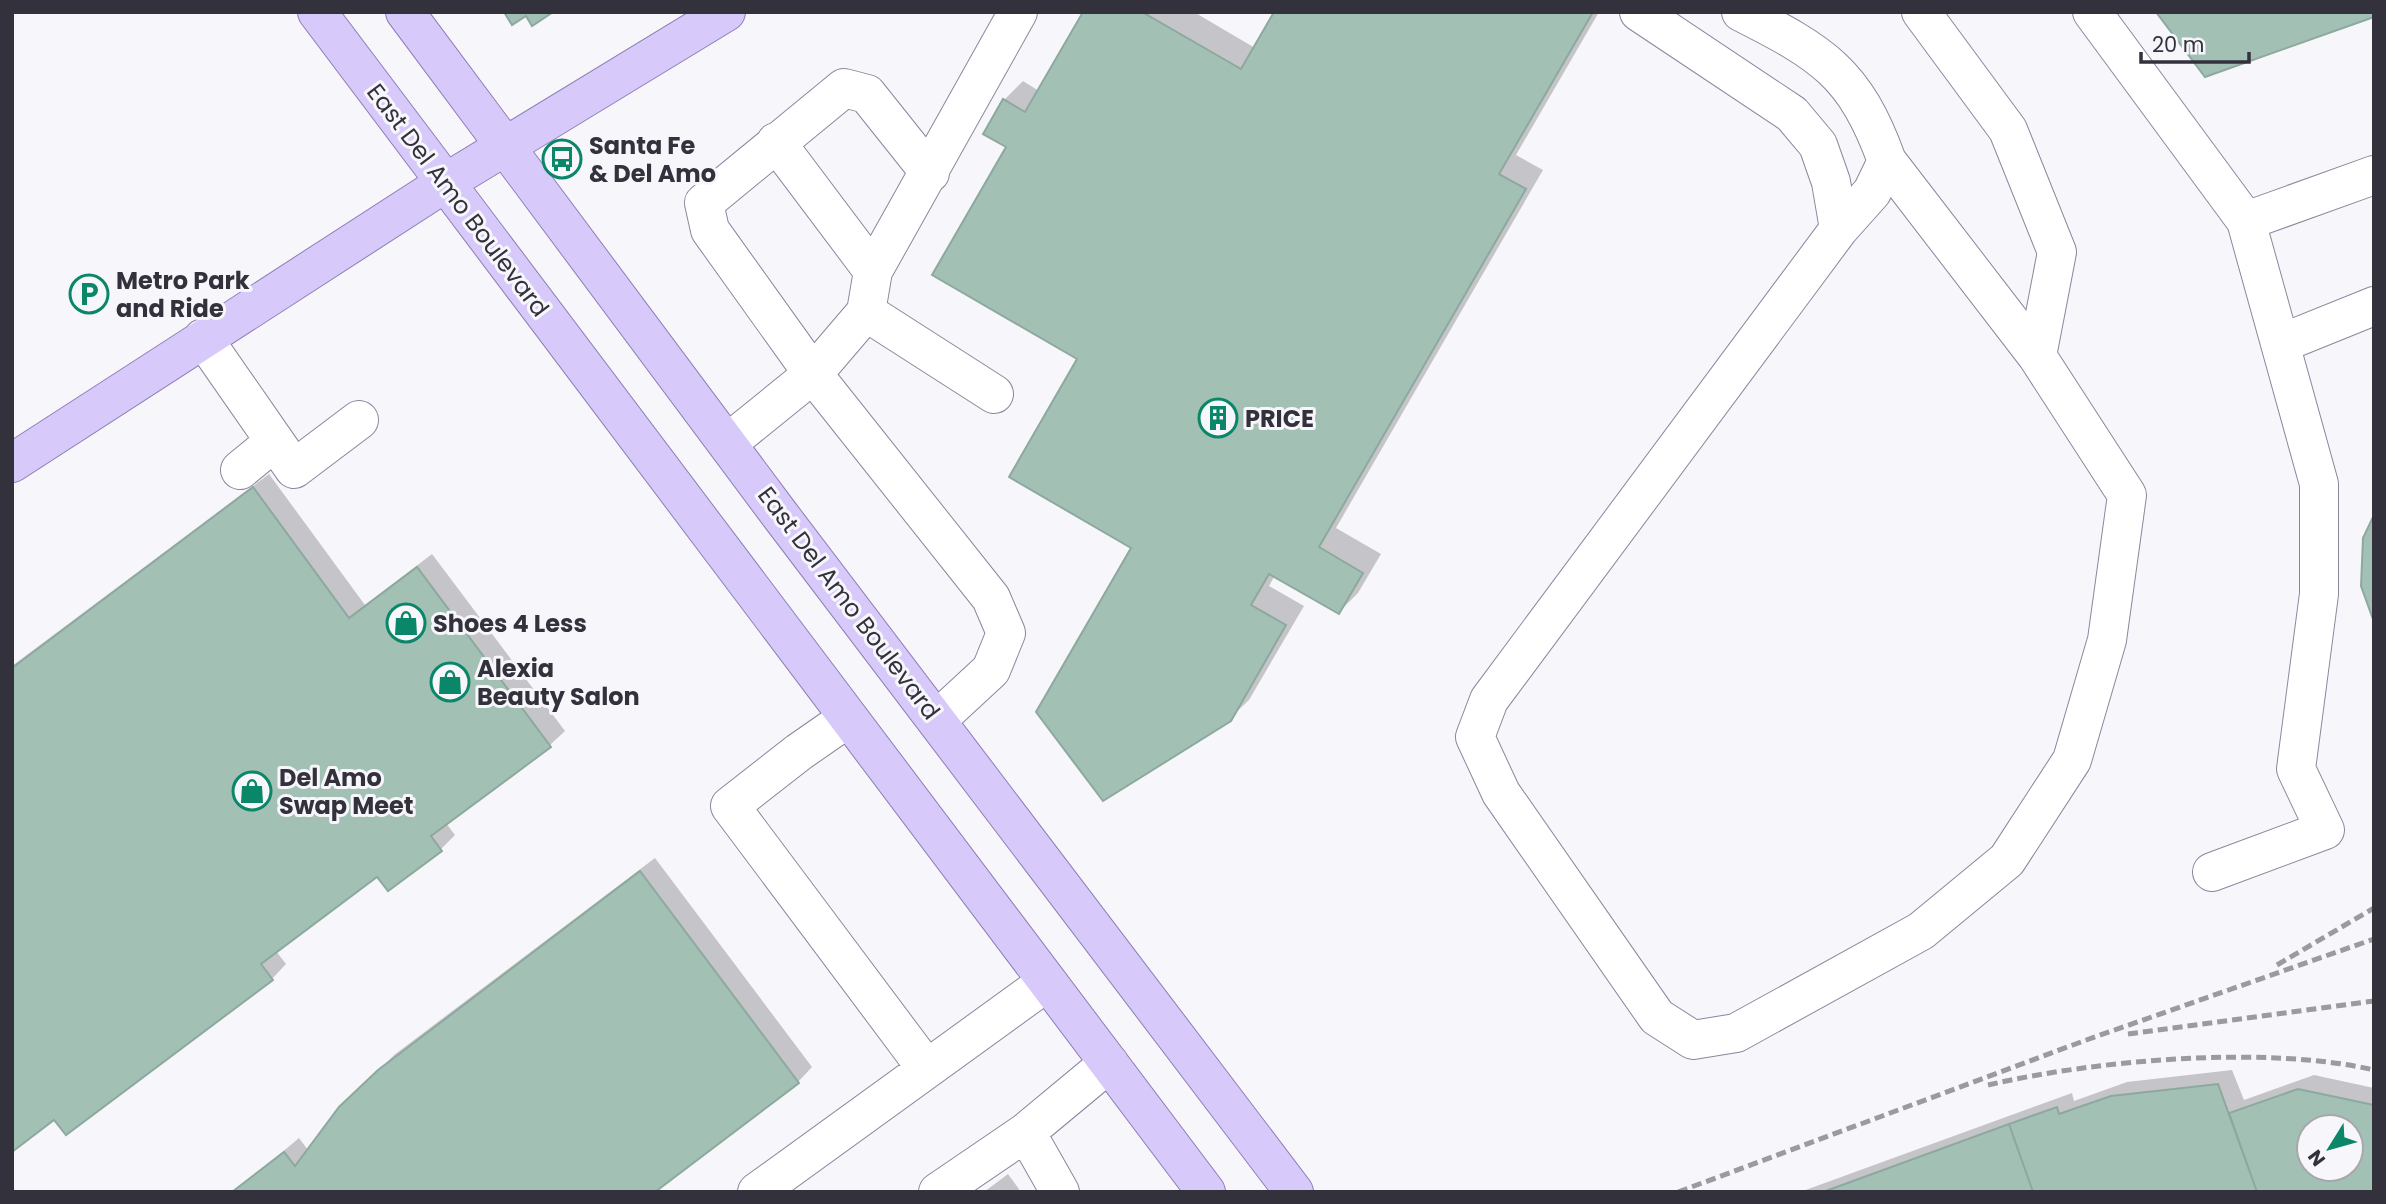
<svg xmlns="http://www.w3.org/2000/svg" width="2386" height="1204" viewBox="0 0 2386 1204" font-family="Poppins,sans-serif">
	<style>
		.shadow { fill: #0003; fill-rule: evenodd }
		.building { fill: #a3c0b4; stroke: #8da99e; stroke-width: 2; fill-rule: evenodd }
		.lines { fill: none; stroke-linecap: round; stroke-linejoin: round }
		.minor-casing { stroke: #8c869d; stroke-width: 40 }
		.major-casing { stroke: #8d7db5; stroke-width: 40 }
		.minor { stroke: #fff; stroke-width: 38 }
		.major { stroke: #d7cafa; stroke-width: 38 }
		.rail { stroke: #9c9aa1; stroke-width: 5; stroke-dasharray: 10 5; stroke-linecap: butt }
		.labels { text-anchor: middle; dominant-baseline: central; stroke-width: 6; stroke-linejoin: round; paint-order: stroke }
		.poi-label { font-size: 24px; font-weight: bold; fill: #33313b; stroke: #f7f6fb; text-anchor: start }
		.street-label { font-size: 24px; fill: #33313b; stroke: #f7f6fb }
	</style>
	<rect width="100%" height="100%" fill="#f7f6fb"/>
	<path class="shadow" d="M1085,12H1194L1255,48L1276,12H1599L1516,155L1543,170L1336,528L1381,554L1358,593L1339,612L1275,575L1269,586L1304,606L1249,700L1229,719L1134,547L1079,359L1008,146L1004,100L1023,81L1039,91Z
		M269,474L365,605L432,554L565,731L550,745L446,823L455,835L441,849L388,889L377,874L276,951L286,964L272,979L55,1118L12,1150V666Z
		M655,858L812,1067L798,1082L234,1192L299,1138L308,1150L341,1109L394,1055Z
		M2232,1070L2244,1100L2314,1075L2374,1088V1192H1800L2072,1093L2074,1101L2127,1082ZM2309,1127H2351V1169H2309Z
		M1008,1174L1021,1192H984Z"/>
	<path class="building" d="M504,12H553L532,26L526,16L512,25Z
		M1083,12H1142L1241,69L1274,12H1593L1499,174L1526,189L1319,547L1363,573L1339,614L1269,574L1251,605L1286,625L1231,721L1103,801L1036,712L1131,548L1009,477L1077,359L932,275L1006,147L983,134L1003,99L1025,112Z
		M2156,12H2374V17L2205,77Z
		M253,487L349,618L417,567L551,747L431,836L442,851L388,891L377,877L261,964L273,980L66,1135L54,1120L12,1152V668Z
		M2374,515V622L2361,586L2363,538Z
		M640,871L799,1083L655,1192H232L284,1152L295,1166L339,1107L378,1070Z
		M2218,1084L2257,1192H2033L2009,1124L2057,1107L2059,1114L2111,1096Z
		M2298,1089L2374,1105V1192H2257L2229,1113ZM2309,1127H2351V1169H2309Z
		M2009,1124L2033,1192H1823Z"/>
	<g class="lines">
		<defs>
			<path id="minor" d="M1639,12L1792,114L1818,145L1831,182L1839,229L1872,192L1887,161C1855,72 1822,53 1741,12
				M1921,12L2008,130L2057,252L2037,356
				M2092,12L2246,221L2319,484V594L2296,769L2325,830L2212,872
				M776,142L873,271
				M930,173L867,94L844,88L704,203L710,230L813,374L991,598L1006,633L991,670L938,719
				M2246,221L2374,175
				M1839,229L1489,700L1475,737L1501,793L1657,1017L1693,1040L1736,1033L1921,931L2007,860L2072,760L2107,640L2127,495L2037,356L1887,161
				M866,312L994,394
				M203,338L294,469L359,420
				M2280,344L2374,306
				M729,442L813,374L866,312L873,271L1018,12
				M240,470L273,443
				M848,718L799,752L730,806L926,1068
				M1026,1132L1060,1192
				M757,1192L1047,982
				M938,1192L1026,1132L1109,1063"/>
			<path id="major" d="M317,12L1206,1192
				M405,12L780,515L1294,1192
				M12,463L445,183L726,12"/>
		</defs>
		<use href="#minor" class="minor-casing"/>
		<use href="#major" class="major-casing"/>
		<use href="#minor" class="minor"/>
		<use href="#major" class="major"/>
		<path class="rail" d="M2277,965L2374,908
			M2128,1034L2374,1001
			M1988,1085C2096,1060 2266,1045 2374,1070
			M1678,1192L2089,1039L2374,939"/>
	</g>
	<defs>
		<symbol id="bus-ring" viewBox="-11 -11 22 22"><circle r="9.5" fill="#f7f6fb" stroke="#0a8668" stroke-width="1.5"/><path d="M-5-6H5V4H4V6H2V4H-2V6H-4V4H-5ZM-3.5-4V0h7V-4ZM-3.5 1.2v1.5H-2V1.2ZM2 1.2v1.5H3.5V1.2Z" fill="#0a8668"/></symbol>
		<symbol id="parking-ring" viewBox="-11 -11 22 22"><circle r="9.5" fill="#f7f6fb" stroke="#0a8668" stroke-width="1.5"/><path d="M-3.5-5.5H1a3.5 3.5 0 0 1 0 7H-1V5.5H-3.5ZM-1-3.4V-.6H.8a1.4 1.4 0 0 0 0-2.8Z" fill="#0a8668"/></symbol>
		<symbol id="building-ring" viewBox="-11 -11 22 22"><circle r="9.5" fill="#f7f6fb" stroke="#0a8668" stroke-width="1.5"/><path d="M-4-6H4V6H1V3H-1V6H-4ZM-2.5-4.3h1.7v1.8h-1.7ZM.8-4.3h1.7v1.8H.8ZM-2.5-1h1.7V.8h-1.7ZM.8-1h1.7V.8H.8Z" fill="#0a8668"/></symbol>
		<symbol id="shop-ring" viewBox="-11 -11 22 22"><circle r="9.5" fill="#f7f6fb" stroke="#0a8668" stroke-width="1.5"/><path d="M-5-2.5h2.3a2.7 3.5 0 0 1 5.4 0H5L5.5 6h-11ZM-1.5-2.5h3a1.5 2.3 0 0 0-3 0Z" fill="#0a8668"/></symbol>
	</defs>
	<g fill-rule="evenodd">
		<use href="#bus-ring" x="540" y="137" width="44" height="44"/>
		<use href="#parking-ring" x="67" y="272" width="44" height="44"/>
		<use href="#building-ring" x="1196" y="396" width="44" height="44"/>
		<use href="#shop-ring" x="384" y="601" width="44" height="44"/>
		<use href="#shop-ring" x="428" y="660" width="44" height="44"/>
		<use href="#shop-ring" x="230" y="769" width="44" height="44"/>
	</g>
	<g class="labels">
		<g class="poi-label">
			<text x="589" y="145">Santa Fe<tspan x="589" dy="28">&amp; Del Amo</tspan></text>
			<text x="116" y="280">Metro Park<tspan x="116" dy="28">and Ride</tspan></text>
			<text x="1245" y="418">PRICE</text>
			<text x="433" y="623">Shoes 4 Less</text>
			<text x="477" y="668">Alexia<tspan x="477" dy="28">Beauty Salon</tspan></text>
			<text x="279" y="777">Del Amo<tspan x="279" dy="28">Swap Meet</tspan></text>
		</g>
		<g class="street-label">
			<text transform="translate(458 200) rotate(53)">East Del Amo Boulevard</text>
			<text transform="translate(849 603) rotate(53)">East Del Amo Boulevard</text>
		</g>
	</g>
	<rect width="2386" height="1204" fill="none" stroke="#33313b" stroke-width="28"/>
	<g transform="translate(2330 1148) rotate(233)"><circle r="33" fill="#f7f6fb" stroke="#a9a7ae" stroke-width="2"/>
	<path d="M0-5L12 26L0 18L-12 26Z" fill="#0a8668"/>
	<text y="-10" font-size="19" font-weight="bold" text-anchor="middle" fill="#33313b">N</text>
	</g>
	<path d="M2141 52v10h108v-10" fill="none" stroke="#33313b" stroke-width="3.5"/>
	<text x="2152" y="52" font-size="21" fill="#33313b" stroke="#f7f6fb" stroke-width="5" paint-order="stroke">20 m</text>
</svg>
